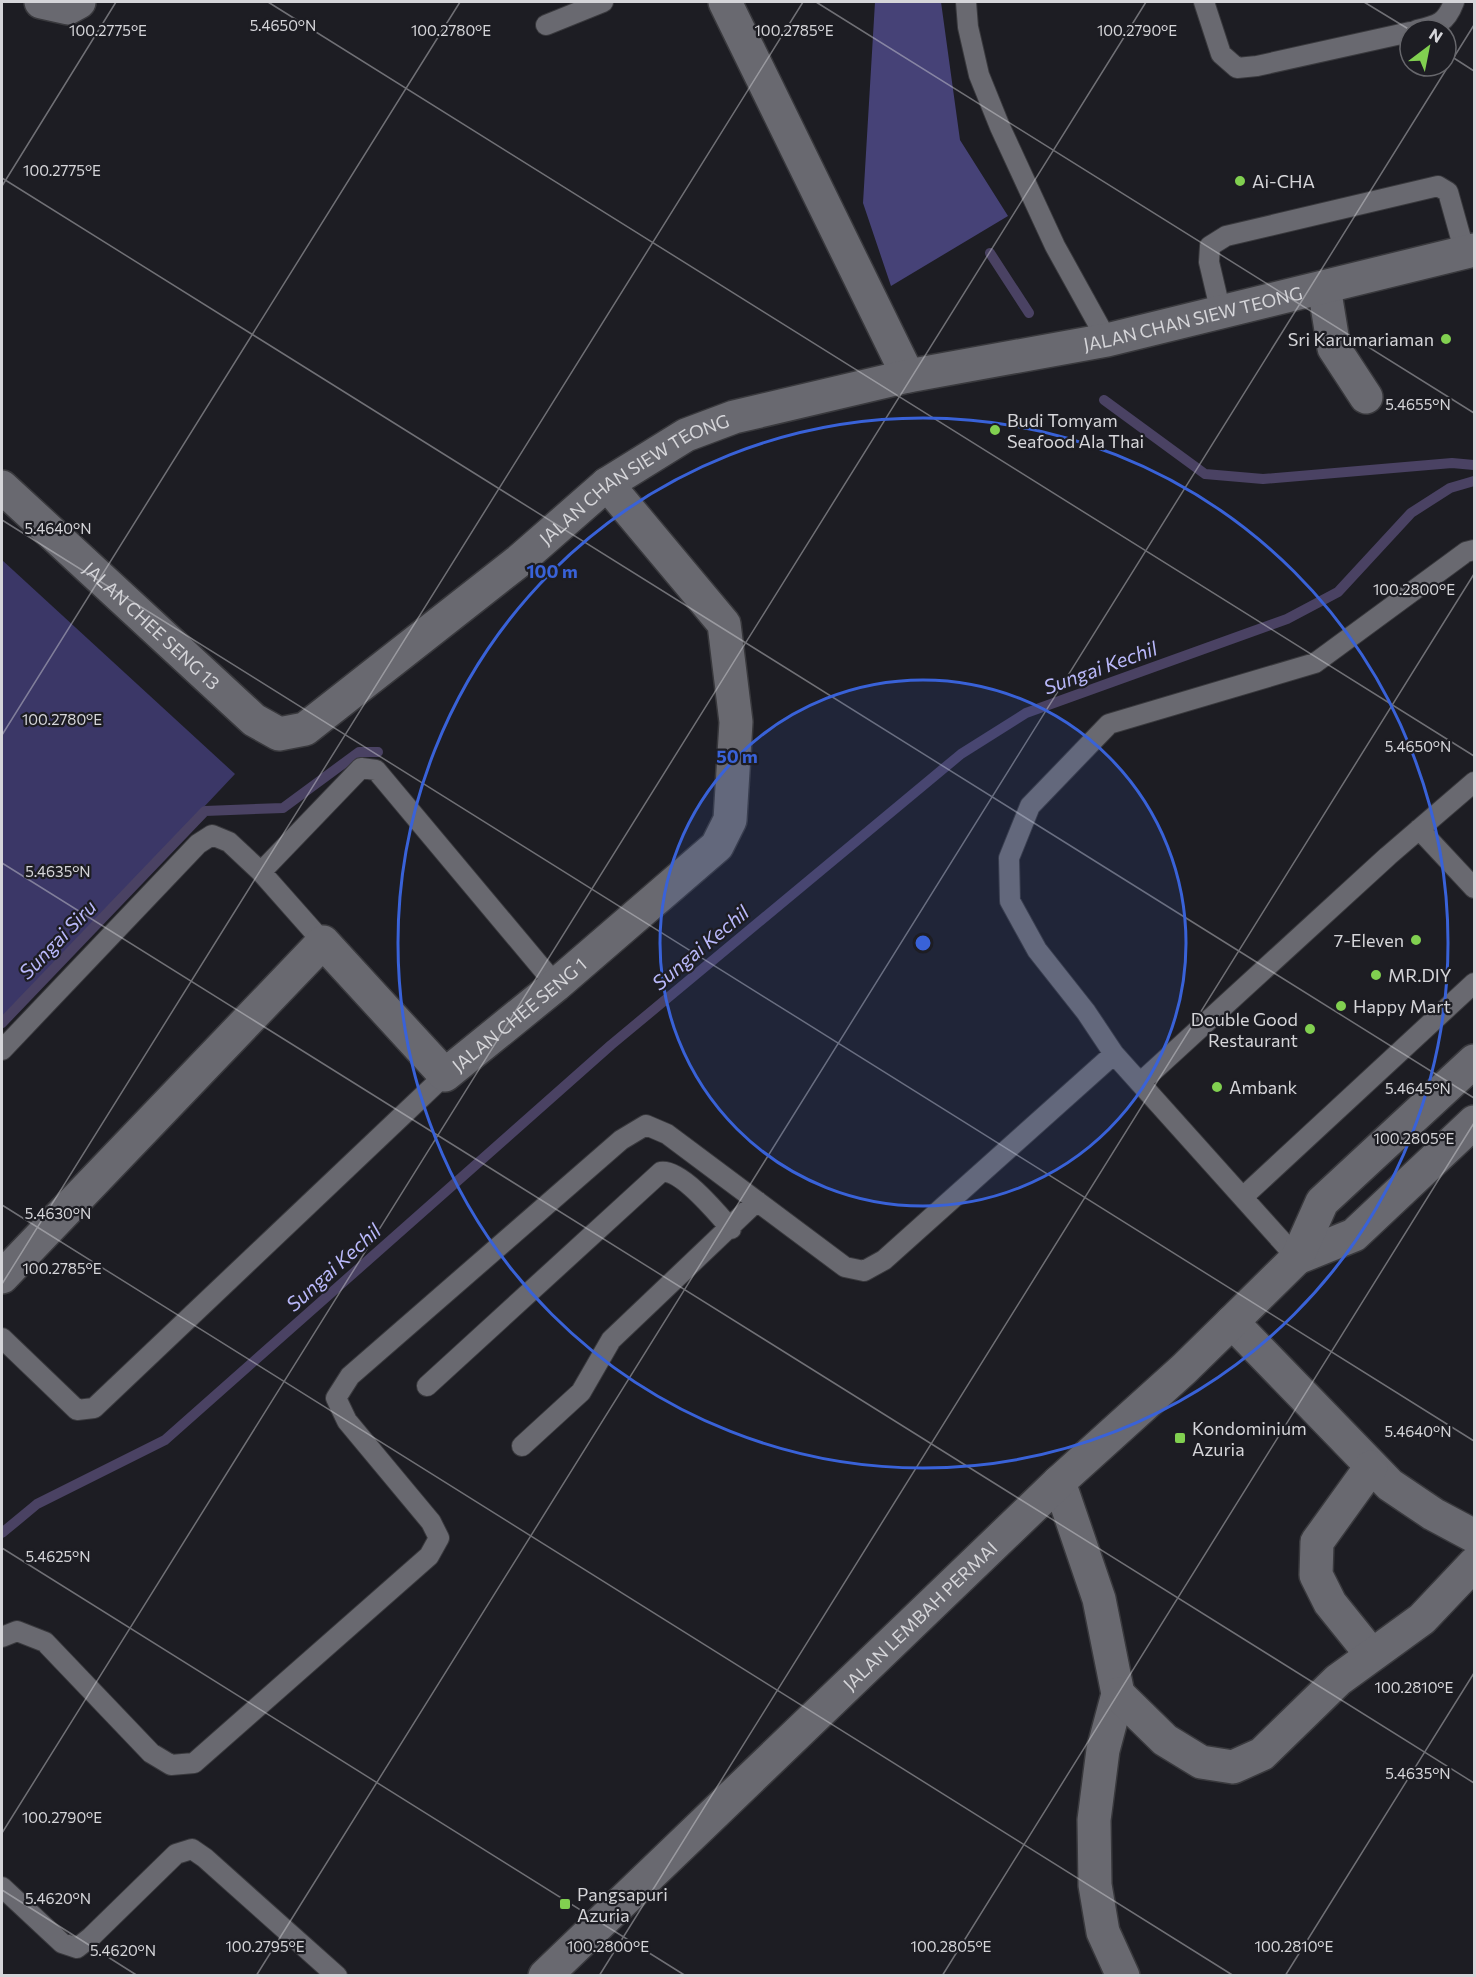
<svg xmlns="http://www.w3.org/2000/svg" width="1476" height="1977" viewBox="0 0 1476 1977" font-family="Commissioner,sans-serif">
	<style>
		.green { fill: #3b3767 }
		.forest { fill: #464277 }
		.lines { fill: none; stroke-linecap: round; stroke-linejoin: round }
		.stream { stroke: #4a4263; stroke-width: 10 }
		.lane-casing { stroke: #39393d; stroke-width: 22 }
		.street-casing { stroke: #39393d; stroke-width: 36 }
		.secondary-casing { stroke: #39393d; stroke-width: 36 }
		.lane { stroke: #696970; stroke-width: 20 }
		.street { stroke: #696970; stroke-width: 33 }
		.secondary { stroke: #696970; stroke-width: 33 }
		.ticks { fill: none; stroke: #d5d5d9; stroke-width: 1.5; stroke-opacity: 0.45 }
		.ring { fill: none; stroke: #3962d8; stroke-width: 3 }
		.poi-dot { fill: #81d050; stroke: #1d1d23; stroke-width: 2 }
		.labels { text-anchor: middle; dominant-baseline: central; stroke-width: 4.5; stroke-linejoin: round; paint-order: stroke }
		.poi-label { font-size: 18px; fill: #d5d5d9; stroke: #1d1d23; text-anchor: start }
		.street-label { font-size: 18px; fill: #d5d5d9; stroke: #1d1d23 }
		.water-label { font-size: 20px; font-style: italic; fill: #b9b8fa; stroke: #1d1d23 }
		.ticks-label { font-size: 15px; text-anchor: middle; fill: #d5d5d9; stroke: #1d1d23; stroke-width: 4.5; stroke-linejoin: round; paint-order: stroke }
		.centre { fill: #3962d8; stroke: #1d1d23; stroke-width: 3 }
		.ring-label { font-size: 18px; text-anchor: middle; font-weight: bold; fill: #3962d8; stroke: #1d1d23; stroke-width: 4.5; stroke-linejoin: round; paint-order: stroke }
	</style>
	<rect width="100%" height="100%" fill="#1d1d23"/>
	<path class="green" d="M2,560L235,774L2,1021Z"/>
	<path class="forest" d="M875,2H941L960,140L1008,216L891,286L863,203Z"/>
	<g class="lines">
		<path class="stream" d="M990,253L1029,313
			M1104,400L1205,474L1263,479L1452,463L1474,465
			M2,1023L205,811L283,808L359,752H378
			M2,1533L37,1504L165,1440L611,1045L961,754L1026,713L1287,619L1338,592L1411,513L1450,488L1474,481"/>
		<defs>
			<path id="lane" d="M966,2L968,27L979,75L1000,127L1055,246L1107,340
				M1204,2L1221,54L1237,68L1257,66L1410,32
				M546,25L603,2
				M1417,30C1438,25 1446,23 1454,2
				M1221,313L1209,262L1210,246L1226,236L1438,186L1448,192L1465,253
				M1419,829L1474,888
				M261,872L361,768L376,770L556,985
				M2,1050L198,844L212,835L229,842L261,872L323,942
				M1140,1083L1388,856L1474,782
				M1244,1196L1474,983
				M1297,1258L1114,1054L1086,1012L1037,950L1010,901L1009,858L1030,806L1109,724L1315,663L1466,552L1474,550
				M2,1338L77,1410L94,1408L445,1075
				M427,1386L661,1172C681,1169 718,1214 731,1229
				M522,1446L581,1392L611,1340L757,1201
				M2,1637L17,1631L45,1642L151,1753L171,1765L194,1763L429,1556L439,1538L431,1522L347,1421L336,1398L350,1376L621,1140L646,1125L667,1134L845,1267L864,1271L884,1260L1114,1054
				M2,1887L62,1943L77,1948L91,1937L176,1854L192,1849L205,1858L337,1976"/>
			<g id="street">
				<path d="M41,2L68,8L79,2"/>
				<path d="M725,2L908,376"/>
				<path d="M1324,287L1334,348L1366,397"/>
				<path id="s1" d="M2,487L254,720L279,734L305,729L519,561L607,484L686,435L734,417L908,376L1107,340L1474,250"/>
				<path id="s2" d="M2,1277L323,942L445,1075L556,985L717,846L730,820L736,722L724,624L607,484"/>
				<path d="M1232,1322L1390,1485L1433,1514L1474,1536"/>
				<path d="M1371,1467L1317,1542L1316,1575L1330,1603L1371,1654"/>
				<path d="M1059,1482L1099,1599L1118,1694L1103,1750L1094,1820L1095,1885L1103,1932L1123,1976"/>
				<path d="M1118,1694L1165,1740L1201,1762L1233,1767L1262,1754L1338,1680L1422,1619L1474,1564"/>
			</g>
			<g id="secondary">
				<path d="M1297,1258L1354,1235L1474,1122"/>
				<path id="s3" d="M545,1976L1059,1482L1184,1369L1232,1322L1297,1258L1322,1202L1474,1061"/>
			</g>
		</defs>
		<use href="#lane" class="lane-casing"/>
		<use href="#street" class="street-casing"/>
		<use href="#secondary" class="secondary-casing"/>
		<use href="#lane" class="lane"/>
		<use href="#street" class="street"/>
		<use href="#secondary" class="secondary"/>
	</g>
	<path class="ticks" d="M268,2L1474,756M816,2L1474,413M1364,2L1410,30M1446,53L1474,71M2,178L1474,1098M2,186L116,2M2,520L1474,1441M2,735L460,2M2,863L1474,1783M2,1205L1234,1976M2,1284L803,2M2,1548L686,1976M2,1833L1146,2M2,1890L138,1976M256,1976L1474,25M599,1976L1474,574M942,1976L1474,1123M1285,1976L1474,1673"/>
	<circle cx="923" cy="943" r="263" fill="#3962d8" fill-opacity=".12"/>
	<g class="ring">
		<circle cx="923" cy="943" r="263"/>
		<circle cx="923" cy="943" r="525"/>
	</g>
	<g class="poi-dot">
		<circle cx="1240" cy="181" r="6"/>
		<circle cx="1446" cy="339" r="6"/>
		<circle cx="995" cy="430" r="6"/>
		<circle cx="1416" cy="940" r="6"/>
		<circle cx="1376" cy="975" r="6"/>
		<circle cx="1341" cy="1006" r="6"/>
		<circle cx="1310" cy="1029" r="6"/>
		<circle cx="1217" cy="1087" r="6"/>
		<rect x="1174" y="1432" width="12" height="12" rx="3"/>
		<rect x="559" y="1898" width="12" height="12" rx="3"/>
	</g>
	<g class="labels">
		<g class="poi-label">
			<text x="1252" y="181">Ai-CHA</text>
			<text x="1434" y="339" text-anchor="end">Sri Karumariaman</text>
			<text x="1007" y="420">Budi Tomyam<tspan x="1007" dy="21">Seafood Ala Thai</tspan></text>
			<text x="1404" y="940" text-anchor="end">7-Eleven</text>
			<text x="1388" y="975">MR.DIY</text>
			<text x="1353" y="1006">Happy Mart</text>
			<text x="1298" y="1019" text-anchor="end">Double Good<tspan x="1298" dy="21">Restaurant</tspan></text>
			<text x="1229" y="1087">Ambank</text>
			<text x="1192" y="1428">Kondominium<tspan x="1192" dy="21">Azuria</tspan></text>
			<text x="577" y="1894">Pangsapuri<tspan x="577" dy="21">Azuria</tspan></text>
		</g>
		<g class="street-label">
			<text stroke="none"><textPath href="#s1" startOffset="1401">JALAN CHAN SIEW TEONG</textPath></text>
			<text stroke="none"><textPath href="#s1" startOffset="813">JALAN CHAN SIEW TEONG</textPath></text>
			<text stroke="none"><textPath href="#s1" startOffset="204">JALAN CHEE SENG 13</textPath></text>
			<text stroke="none"><textPath href="#s2" startOffset="740">JALAN CHEE SENG 1</textPath></text>
			<text stroke="none"><textPath href="#s3" startOffset="520">JALAN LEMBAH PERMAI</textPath></text>
		</g>
		<g class="water-label">
			<text transform="translate(1100 667) rotate(-20)">Sungai Kechil</text>
			<text transform="translate(57 939) rotate(-46)">Sungai Siru</text>
			<text transform="translate(700 947) rotate(-40)">Sungai Kechil</text>
			<text transform="translate(333 1267) rotate(-42)">Sungai Kechil</text>
		</g>
	</g>
	<g class="ticks-label">
		<text x="283" y="31">5.4650°N</text>
		<text x="108" y="36">100.2775°E</text>
		<text x="451" y="36">100.2780°E</text>
		<text x="794" y="36">100.2785°E</text>
		<text x="1137" y="36">100.2790°E</text>
		<text x="62" y="176">100.2775°E</text>
		<text x="1418" y="410">5.4655°N</text>
		<text x="58" y="534">5.4640°N</text>
		<text x="1414" y="595">100.2800°E</text>
		<text x="62" y="725">100.2780°E</text>
		<text x="1418" y="752">5.4650°N</text>
		<text x="58" y="877">5.4635°N</text>
		<text x="1418" y="1094">5.4645°N</text>
		<text x="1414" y="1144">100.2805°E</text>
		<text x="58" y="1219">5.4630°N</text>
		<text x="62" y="1274">100.2785°E</text>
		<text x="1418" y="1437">5.4640°N</text>
		<text x="58" y="1562">5.4625°N</text>
		<text x="1414" y="1693">100.2810°E</text>
		<text x="1418" y="1779">5.4635°N</text>
		<text x="62" y="1823">100.2790°E</text>
		<text x="58" y="1904">5.4620°N</text>
		<text x="265" y="1952">100.2795°E</text>
		<text x="608" y="1952">100.2800°E</text>
		<text x="951" y="1952">100.2805°E</text>
		<text x="1294" y="1952">100.2810°E</text>
		<text x="123" y="1956">5.4620°N</text>
	</g>
	<circle cx="923" cy="943" r="9" class="centre"/>
	<g class="ring-label">
		<text x="552" y="578">100 m</text>
		<text x="737" y="763">50 m</text>
	</g>
	<rect width="1476" height="1977" fill="none" stroke="#d5d5d9" stroke-width="6"/>
	<g transform="translate(1428 48) rotate(32)"><circle r="28" fill="#1d1d23" stroke="#67676c" stroke-width="1.5"/>
	<path d="M0-4.5L10 22L0 15L-10 22Z" fill="#81d050"/>
	<text y="-9" font-size="16" font-weight="bold" text-anchor="middle" fill="#d5d5d9">N</text>
	</g>
</svg>
